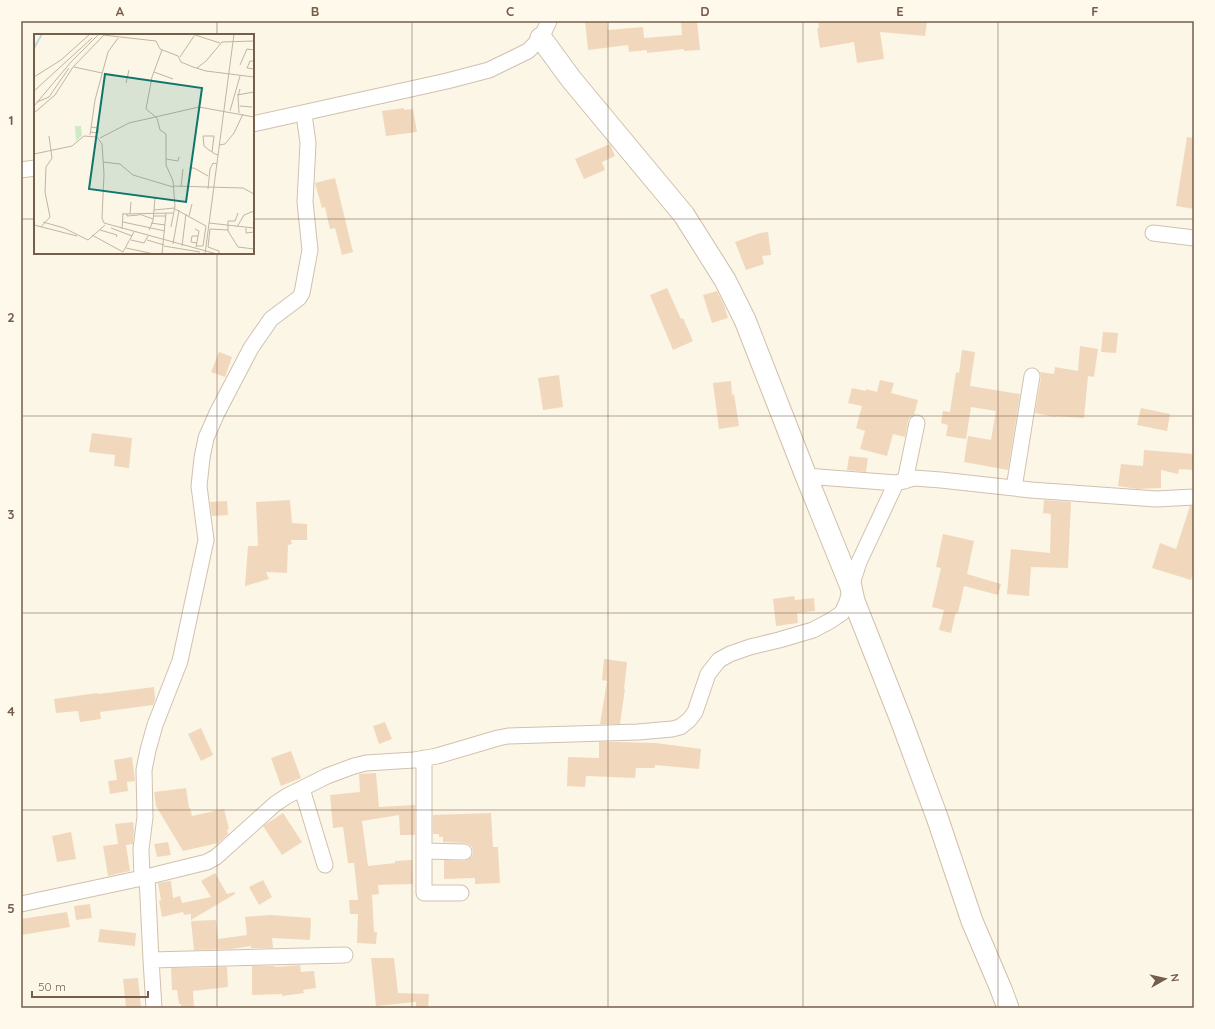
<svg xmlns="http://www.w3.org/2000/svg" width="1215" height="1029" viewBox="0 0 1215 1029" font-family="Quicksand,sans-serif">
	<style>
		.building { fill: #f1d8bd }
		.lines { fill: none; stroke-linecap: round; stroke-linejoin: round }
		.street-casing { stroke: #d0c1af; stroke-width: 17 }
		.secondary-casing { stroke: #d1bfa9; stroke-width: 23 }
		.street { stroke: #fff; stroke-width: 15 }
		.secondary { stroke: #fff; stroke-width: 21 }
		.grid { fill: none; stroke: #755e4b; stroke-width: 1; stroke-opacity: 0.55 }
		.inset-river { fill: none; stroke: #badbe6; stroke-width: 2 }
		.inset-road { fill: none; stroke: #c2b4a3; stroke-width: 1 }
		.view { fill: #0f766e; fill-opacity: 0.15; stroke: #0f766e; stroke-width: 2 }
		.inset-edge { fill: none; stroke: #755e4b; stroke-width: 2 }
		.neatline { fill: none; stroke: #755e4b; stroke-width: 1.5 }
		.grid-label { font-size: 13px; text-anchor: middle; font-weight: bold; fill: #755e4b }
	</style>
	<rect width="100%" height="100%" fill="#fcf6e6"/>
	<path class="building" d="M585,21H607L608,30L643,27L644,38L682,35L681,21H697L700,50L684,51V49L647,53V50L629,52L628,45L588,50Z
		M818,21H910L927,22L925,36L880,32L884,59L857,63L854,42L820,48L817,28H819Z
		M404,108V110L413,109L417,132L386,136L382,111Z
		M1187,137L1194,138V209L1176,206Z
		M610,144L615,156L602,162L605,170L584,179L575,159Z
		M335,178L353,252L342,255L335,228L330,229L325,207L322,208L315,183Z
		M768,232L771,255L762,256L764,264L746,270L735,242L760,233Z
		M667,288L681,319L683,318L693,341L673,350L650,295Z
		M717,291L724,305L728,318L712,323L703,295Z
		M1103,332L1118,333L1116,353L1101,352Z
		M1080,346L1098,349L1094,377L1088,376L1084,418L1055,416V417L1035,413L1041,377L1040,372L1054,374L1055,367L1078,371Z
		M962,350L975,352L970,386L1020,394L1008,470L964,462L968,436L991,440L996,411L971,407L966,439L946,436L948,425L941,423L943,411L950,412L956,372L959,373Z
		M219,352L232,357L225,377L211,372Z
		M559,375L563,407L543,410L538,378Z
		M880,380L894,383L891,393L918,400L914,415L910,417L908,421L905,437L893,434L887,456L860,449L865,431L856,428L862,406L848,403L852,388L866,391V389L877,392Z
		M731,381L732,395L734,394L739,426L719,429L713,383Z
		M1141,408L1170,414L1167,431L1137,425Z
		M92,433L132,438L129,468L114,466L115,455L89,452Z
		M1144,450L1194,454L1193,470L1179,469L1178,474L1161,470V488L1138,489L1118,486L1121,464L1143,466Z
		M849,456L868,458L866,472L847,470Z
		M290,500L292,523L307,524V540H291L292,544L288,545L287,573L266,572L269,579L245,586L248,546H258L256,502Z
		M1044,500L1071,502L1068,568L1031,567L1029,596L1007,594L1011,549L1050,553L1051,514L1043,513Z
		M227,501L228,515L212,516L210,502Z
		M1190,506H1194V569L1191,580L1152,568L1160,543L1176,549Z
		M943,534L974,541L967,574L1001,584L998,595L964,586L958,613L956,612L951,633L939,630L944,610L932,607L941,568L936,567Z
		M794,596L795,600L814,598L815,611L797,613L798,623L776,626L773,599Z
		M604,659L627,662L624,689H625L620,724H600L607,681L602,680Z
		M154,687L155,699L153,705L100,712L101,719L80,722L78,711L56,713L54,699L97,693L98,694Z
		M385,722L392,739L379,744L373,726Z
		M201,728L213,755L201,761L188,734Z
		M599,742H617L656,743L701,749L699,769L655,765V768H636L635,778L586,776L585,787L567,786L568,757L599,758Z
		M291,751L301,778L281,786L271,758Z
		M132,757L135,781L127,782L128,791L110,794L108,781L117,780L114,760Z
		M376,773L379,807L415,805V835H400L399,815L362,821L368,866L395,863V861L412,860L413,884L378,885L379,894L372,895L374,932H377L376,944L357,943L358,914H350L349,900H358L354,863H348L343,827L333,828L330,795L360,792L359,774Z
		M186,788L189,808H190L192,816L224,809L229,829L227,830L228,834L218,843L183,851L156,806L154,792Z
		M283,813L302,842L282,855L263,826Z
		M491,813L493,847H498L500,883L475,884V878L444,879V860L464,861L468,860L472,856L473,852L472,847L468,844L464,843L443,842V837H439V834H433V815Z
		M133,822L134,830L133,844L126,845L130,871L108,876L103,846L118,844L115,824Z
		M71,832L76,859L57,862L52,836Z
		M168,842L171,855L157,857L154,844Z
		M215,873L227,894L235,892V894L191,920V914L184,915L183,912L162,917L159,901L161,900L158,883L171,881L173,898L180,896L182,903L211,897L201,881Z
		M263,880L272,897L259,905L249,887Z
		M90,904L92,918L76,920L74,906Z
		M67,912L70,927L21,935V919Z
		M270,915L311,918L310,940L272,938L273,948H251V946L231,949L194,950L191,921L216,920L218,939L247,935L245,917Z
		M100,929L136,933L135,946L98,942Z
		M371,958H394L398,993L429,994L428,1008L416,1007V1002L376,1006Z
		M300,965L301,972L314,971L316,988L303,990L304,993L282,996V994L252,995V966H275V967Z
		M227,967L228,987L193,991L194,1008H181V1004H179L177,990H172L171,968Z
		M138,978L141,1008H126L123,979Z"/>
	<g class="lines">
		<defs>
			<path id="street" d="M253,124L447,81L489,70L528,51L541,38L549,21
				M21,170L35,168
				M1153,233L1194,238
				M806,476L896,483
				M905,481L917,423
				M1014,488L1032,376
				M424,758V893H461
				M302,789L325,865
				M424,851L464,852
				M147,876L151,960L154,1008
				M142,878L141,849L145,817L144,770L148,750L155,725L180,661L206,540L199,486L202,458L206,438L217,413L251,348L271,319L299,298L302,293L310,250L305,202L308,143L304,114
				M21,904L142,878L207,862L216,857L275,804L287,796L327,776L354,766L366,763L414,760L437,756L498,738L508,736L638,732L672,729L680,727L689,720L695,712L708,674L719,660L730,654L750,647L779,640L813,630L830,621L842,613L847,602L851,587L859,562L896,483L914,478L941,480L1031,490L1156,499L1194,497
				M151,960L345,955"/>
			<path id="secondary" d="M541,38L571,79L684,215L725,280L745,320L806,476L851,587L854,601L901,720L937,817L972,921L1001,989L1008,1008"/>
		</defs>
		<use href="#street" class="street-casing"/>
		<use href="#secondary" class="secondary-casing"/>
		<use href="#street" class="street"/>
		<use href="#secondary" class="secondary"/>
	</g>
	<path class="grid" d="M217,21V35M412,21V1008M608,21V1008M803,21V1008M998,21V1008M21,219H35M253,219H1194M217,253V1008M21,416H1194M21,613H1194M21,810H1194"/>
	<g transform="translate(34 34)">
		<rect width="220" height="220" fill="#fcf6e6"/>
		<path d="M41,92H47L48,102L42,107Z" fill="#cfeac4"/>
		<path class="inset-river" d="M0,14L8,0"/>
		<path class="inset-road" d="M158,0L186,9M69,1L122,7L126,15L144,22L147,28L159,33L172,37L220,43M128,16L118,43L112,75L123,84L126,96L132,100V131L139,147L141,172L137,193M146,23L160,2M220,27H216L213,34L220,35M206,31L213,15L220,16M40,33L68,39M163,34L172,27L188,8L220,7M120,38L139,45M0,43L27,26L56,0M92,49L95,36M0,57L58,4M203,61L220,58M3,68L15,63L35,34M0,72L37,28L65,0M206,72L218,73M196,77L206,42M0,79L21,61L39,33L71,0M205,79L204,62L206,55M56,98L64,99V94L57,93M56,101L61,66L74,18L84,4M66,104L95,89L165,73L220,83M185,111L191,110L200,99L209,80M178,118L180,102H169L170,112L175,116L181,120L184,121M0,120L38,112L50,102L63,103L68,110L70,140L68,184L70,189L183,220M132,125L144,127L145,123M69,128L86,130L99,141L139,153M155,134H160L174,142M139,152L209,154L220,160M147,153L149,135M174,155L176,135L179,129L183,130M141,175L172,192L169,212H162M120,176L141,174M204,179L201,187H194V197L204,213L220,215M89,180L139,179M93,180V182L105,181M96,180L97,168M105,180L119,185M119,182H132M155,182L158,170M9,188L30,194L54,206L71,191M89,188L131,197M117,189L131,191M175,189L220,194M0,191L43,202M7,193L16,183L11,158L12,133L18,124L15,102M203,193L210,181L220,177M77,194L98,202M212,194V199L220,198M88,195L89,179M161,195L165,197L162,213M66,196L83,201L82,203M115,196L119,187L121,164M58,201L89,218L100,198M97,206L110,209L114,202M113,206L130,211M163,209L157,208L158,202H164M139,210L145,176M130,212L166,218M148,212L152,180M92,214L120,220M128,220L132,179M171,220L200,0M185,220V217L174,213L176,195L194,196"/>
		<path class="view" d="M71,40L168,54L152,168L55,155Z"/>
		<rect width="220" height="220" class="inset-edge"/>
	</g>
	<rect width="1215" height="1029" fill="none" stroke="#fff9ec" stroke-width="44"/>
	<g transform="translate(1165 979) rotate(82)" stroke="#fff9ec" stroke-width="3" paint-order="stroke">
	<path d="M0-3L7 15L0 10L-7 15Z" fill="#755e4b"/>
	<text y="-6" font-size="11" font-weight="bold" text-anchor="middle" fill="#755e4b">N</text>
	</g>
	<path d="M32 991v6h116v-6" fill="none" stroke="#755e4b" stroke-width="2"/>
	<text x="38" y="991" font-size="12" fill="#755e4b" stroke="#fff9ec" stroke-width="3" paint-order="stroke">50 m</text>
	<rect x="22" y="22" width="1171" height="985" class="neatline"/>
	<g class="grid-label">
		<text x="120" y="16">A</text>
		<text x="315" y="16">B</text>
		<text x="510" y="16">C</text>
		<text x="705" y="16">D</text>
		<text x="900" y="16">E</text>
		<text x="1095" y="16">F</text>
		<text x="11" y="125">1</text>
		<text x="11" y="322">2</text>
		<text x="11" y="519">3</text>
		<text x="11" y="716">4</text>
		<text x="11" y="913">5</text>
	</g>
</svg>
